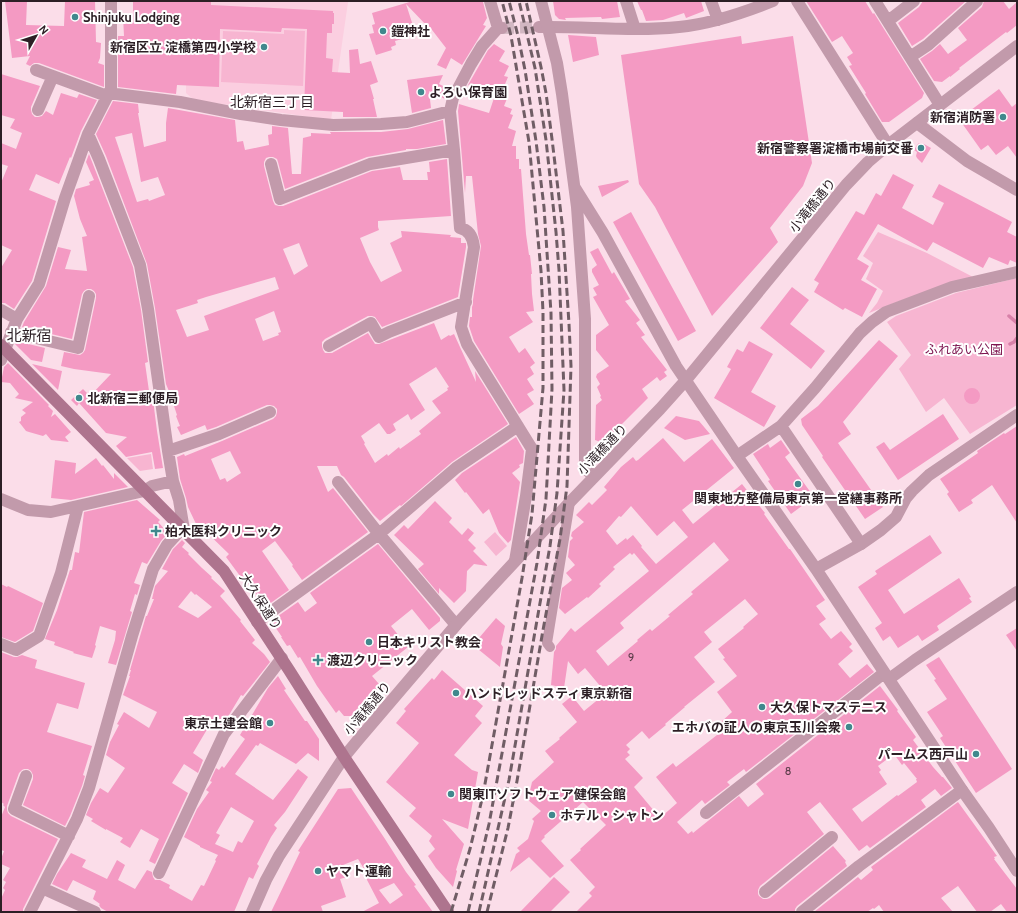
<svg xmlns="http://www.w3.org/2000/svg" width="1018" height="913" viewBox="0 0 1018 913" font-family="Cabin,'Noto Sans JP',sans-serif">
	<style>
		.built { fill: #fbcee0 }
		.green { fill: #f7b5d1 }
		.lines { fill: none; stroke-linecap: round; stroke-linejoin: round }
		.stream { stroke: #d881a9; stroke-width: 3.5 }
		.building { fill: #f49ac3; fill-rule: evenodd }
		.minor-tunnel { stroke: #d2b7c2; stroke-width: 12; stroke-dasharray: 12 6; stroke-linecap: butt }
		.pedestrian { stroke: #c29aab; stroke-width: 10 }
		.minor { stroke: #c29aab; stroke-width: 12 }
		.tertiary { stroke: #c29aab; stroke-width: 12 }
		.secondary { stroke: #ae748e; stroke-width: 12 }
		.rail { stroke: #705d65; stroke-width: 3; stroke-dasharray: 8 4; stroke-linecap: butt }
		.poi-dot { fill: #40888d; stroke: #fff; stroke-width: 1.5 }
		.labels { text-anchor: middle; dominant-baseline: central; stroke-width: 4; stroke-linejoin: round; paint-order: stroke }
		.number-label { font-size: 11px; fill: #5e3e4c }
		.poi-label { font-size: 13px; font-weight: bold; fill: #2c1f25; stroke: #fff; text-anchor: start }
		.street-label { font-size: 13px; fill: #2c1f25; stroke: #fff }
		.park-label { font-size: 13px; fill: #7e1651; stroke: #fff }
		.neighbourhood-label { font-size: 14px; fill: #2c1f25; stroke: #fff }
		.quarter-label { font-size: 15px; fill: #2c1f25; stroke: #fff }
	</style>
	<rect width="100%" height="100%" fill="#fbdde9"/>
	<path class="built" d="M186,1L348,2L331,120L194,100L186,93Z"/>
	<path class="green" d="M284,30L305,31L303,86L221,82L223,31L284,34Z
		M878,232L927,253L973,277L897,302L869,313L877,303L883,291L866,279L873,263L863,256Z
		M1017,278V405L970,434L944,398L926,412L899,369L911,355L887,322L896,316L956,293Z
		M151,454L153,469L140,471L127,458Z
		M495,532L507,546L496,556L484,542Z"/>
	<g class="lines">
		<path class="stream" d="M1009,316L1017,323
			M1010,344L1014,342L1017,338"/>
	</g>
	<path class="building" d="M5,1H27L26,25L64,26L65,1H95L96,42L101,43L100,58L98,63L104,65V87L39,63H34L30,66L26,64L30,56L12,58Z
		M133,1H211V5L333,11V13H334V24H332V33H327L326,58L333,59L332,72L350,73L349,50L358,49L360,64L371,61L378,82L370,85L374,99H373L377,117H343V112L304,110L307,29L282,28L281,32L220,29L219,87L177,85L176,94L118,87V36H124L123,16H133Z
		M413,1H480L483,2L487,18L483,25L486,26L462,65L451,58L446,69L437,65L446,48L429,26L428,27L406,4L416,35L395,41L396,45L391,47L392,50L376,55L369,34L374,33L372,25L375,24L372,13Z
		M553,1H617L620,17L602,19L601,17L565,18L566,20L559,19L555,15Z
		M637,1H701L704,11L686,18L684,13L663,20L646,21L642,10H641Z
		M806,1H865L873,14L874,13L924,93L922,98L889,122H882L865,94L866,93L849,66L852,65L847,57L853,53L842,36L832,42Z
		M923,1H966L923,39L912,46L898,23L919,7Z
		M984,1H1003L1009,9L1017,2V25L1007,33L1006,32L959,68L960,69L950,77V76L942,82L934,81L920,59L932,51L940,44L948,54L967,40L958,28L982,7Z
		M568,35L596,37L599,55L573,62Z
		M741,36L742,44L793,36L812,163L803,186L770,228L778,242L712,316L655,207L639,184L621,55Z
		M494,44L505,51L499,61L509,66L504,76L508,77L503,89L507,90L505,96H508L504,106L512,109L510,114L513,115L508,128L516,131L512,146H516V159H519V169H521L526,234L529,255H530L532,274H531L532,294L534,311L526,312L533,322L509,337L519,353L525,348L535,363L530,367L534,374L527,379L534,390L527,394L534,404L519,414L474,341L469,326L470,317H472V307L473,304V300L481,246L478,234L472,176H466L465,193L458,111L459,104L489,113L495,95L468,85L488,50Z
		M1,74L40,86L31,107V110L32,114L35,117H38L42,116L46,111L53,115L61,93L77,98L79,94L97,100L81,131L71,158L70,157L59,184L36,174L29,190L56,201L32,281L14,309L5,303H1V268L12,250L1,245V183L8,166L1,164V143L16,149L22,133L10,128L15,119L1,115Z
		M443,75L439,84L449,89L445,99L429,91L431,108L412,113L407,80Z
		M999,89L1012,107L1017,103V158L1008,146L996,155L988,145L981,150L959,119Z
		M113,101L138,104L139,113H138L144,147L166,141V123L168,108L235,120L237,142L243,141L245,150L269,145L268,135L272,134V126L288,128L292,174H301L303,138L311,136V133L331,134L330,132H381L408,129L443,120L446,144L417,149H406V150L367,157L285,189L278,162L277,159L273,157H269L266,158L264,162V166L273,201L275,205L279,206H283L372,171L400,167L403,180H428L427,172H430L429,162L447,159L451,216L378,221V227L379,230L360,238L370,262L381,282L402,271L390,243L402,237L401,231L451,235L450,237L461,238V243H466V247L458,297L382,327L375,317L372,316H368L325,339L322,342V346L323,350L325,353H332L368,333L373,341L375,344H379L434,323L441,340L449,335L450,336L454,334L476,382L475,371L508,424L452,462L401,506L400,505L380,521L373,514L344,477L341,475L337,466H317L328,492L333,488L368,532L302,580L292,566L293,565L275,541L262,551L289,590L265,607L244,578L243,580L226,557L229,554L199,525L197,526L188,507L186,498L180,479L177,457L184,454L185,456L222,441L273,419L276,416L277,412V409L274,406L270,405H267L216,427L207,430L205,425L181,435L177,427L180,426L176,416L177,415L174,406H175L166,384L155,308L147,264L106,156L96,134ZM132,133L141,182L158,177L165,195L149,201L148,199L137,202L115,137ZM299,243L308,266L294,275L283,249ZM275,277L279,289L204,316L209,330L187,337L176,310L198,303L197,300L206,297ZM274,311L281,332L278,333L279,335L263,341L255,319ZM436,367L449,387L447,388L448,390L432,401L441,413L419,431L421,434L400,449L399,447L388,456L387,454L375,463L364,444L365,443L361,436L379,423L387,434H390L396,430L393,424L408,414L411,420L425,410L409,384ZM230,451L241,473L227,482L225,478L220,480L211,459Z
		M919,143L924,144L931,148L922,163L917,158L916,156L917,152L914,150L917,145Z
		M89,154L133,267L141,310L148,362L145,363L149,391L152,390V392L157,431L163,468L155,469L152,452L126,457L116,446L127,437L106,433L79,403L77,406L71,400L83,389L90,396L111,374L74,369L61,366L64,352L80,355L83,353L85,350L96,298V294L94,291L91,289H87L84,291L82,294L72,339L22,327L24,322L46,286L58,247L71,250L65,269L87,271L82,237L87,236L80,219L74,196L76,189L90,185L89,182L94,180L86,162Z
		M893,174L914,185L902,208L933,225L944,203L932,197L939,184L1012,222L1007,232L1017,237V263L1010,260L1008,265L989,257L983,268L933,242L927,251L878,224L857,259L869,266L861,280L877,289L862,317L845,308L843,310L814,292L819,283L814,280L856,211L864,215L876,193L881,196Z
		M628,180L629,182L602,197L598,186Z
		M631,212L696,331L678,341L613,222Z
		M598,248L612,274L614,272L630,299L625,301L640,320L636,323L645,335L641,337L667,370L664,372L667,376L660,381L657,377L642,389L648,398L603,443L595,440L596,405L602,400L600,397L601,396L597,387L600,384L596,377L597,374L609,366L596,350V335L609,325L593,297L597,295L593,288L599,285L592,272V269L597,265L590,252Z
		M792,287L809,300L790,324L825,351L811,369L760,328Z
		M879,340L898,356L843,422L851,434L838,443L883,507L865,519L822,457L823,456L802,425L801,419L818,406Z
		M16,341L45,348L42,362L31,360L15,344Z
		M749,341L773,354L751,392L776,406L764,427L714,398L731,369L727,367L737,349L743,352Z
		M8,363L49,405L48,406L53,411L51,417L55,414L71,432L65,437L69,442L51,440L46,434L43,436L29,432L26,431L19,422L21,421V417L26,413L22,410L33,402L15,398L19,394L10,383L1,382L4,367Z
		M32,364L62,371L58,390Z
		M964 396a8 8 0 1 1 16 0a8 8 0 1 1-16 0Z
		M943,414L959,439L898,480L876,447L884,442L890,450Z
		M676,416L699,421L710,434L685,440L664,428Z
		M1017,426V523L992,485L971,500L973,503L959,512L947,494L949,492L940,479L978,453L977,451L1004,433L1005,434Z
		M516,437L524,451L523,463L519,465L520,467L512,473L520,482L511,540L508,543L499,533L489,509L483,514L466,492L465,493L455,480L462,473Z
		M663,438L684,462L712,439L734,468L682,510L693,524L742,484L765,513L764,514L789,549H790L825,600L816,606L826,619L819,624L831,639L841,631L852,644L849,647L853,651L838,664L850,678L867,664L874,672L746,772L744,769L727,782L730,785L705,804L702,800L677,822L688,834L692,831L693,833L739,796L748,807L764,794L756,784L880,686L898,710L897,711L916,737L913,740L933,767L942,777H943L952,788L941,796L935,789L921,800L926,807L870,848L867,845L859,851L820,802L807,812L824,834L760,886L758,890V894L759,896L763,899H767L770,898L833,846L846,861L845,862L847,866L797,906L795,909V912H576L592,896L589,893L595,887L570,860L581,850L580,849L606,825L583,802L544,836L545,837L541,841L564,866L550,878L529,857L510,872L516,854L520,851L517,848L528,839L534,821L532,819L541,811L528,800L532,782L554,762L545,751L560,739L559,738L577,722L562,704L572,696L584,711L606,693L585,668L578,674L568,661L564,688L551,685L554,652L556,649V646L571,628L575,632L649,571L634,553L632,555L630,553L613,567L615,569L599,584L601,586L588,598L587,597L565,614L559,608L562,588L572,580L566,573L575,565L568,557L570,541L573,538L571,536L572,532L584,522L576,515L589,502L592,505L607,490L604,487L621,467L633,457L636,461L638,460ZM631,506L657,536L674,521L688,537L656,564L641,547L642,546L633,535L627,540L626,538L617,545L606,531L619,516L621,517ZM714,542L729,560L691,592L693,594L668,615L670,616L652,631L650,629L637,640L638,641L608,666L596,651L624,628L620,623ZM745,599L758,614L743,627L744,628L718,649L725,658L723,659L737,676L717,692L732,712L721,722L726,728L676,767L673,763L656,777L677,803L660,818L634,787L643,778L625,759L630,755L627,752L630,749L626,745L642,731L649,739L666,725L665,724L685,707H684L715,682L694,657L712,642L704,632ZM894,754L902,765L904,763L917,779H916L917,782L898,796L897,795L862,822L852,809L887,784L879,772L881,770L878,766Z
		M781,440L790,453L785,457L814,497L791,514L768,481L770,480L753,454L768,444L770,448Z
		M96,458L102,466L103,465L114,479V473L128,487L71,500L51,498L55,460L76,463L75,474Z
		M137,500L160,520L158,522L168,533L161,541L147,564L142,562L134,583L140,585L137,595L135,594L130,611L132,612L116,665L108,663L115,640L116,631L100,626L95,645L96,646L92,658L73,653L74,652L54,645L55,642L45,639L57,610L70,570H72L75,552L79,553L84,512Z
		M435,501L452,518L449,522L462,535L468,528L474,533L468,540L476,548L473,551L488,566L474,564L467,571L466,591L454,603L439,588V594L418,569L424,564L394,535L404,525L408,529Z
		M930,535L942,553L888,590L904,614L959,578L971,597L969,598L972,602L937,626L939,630L922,641L918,635L898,648L890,636L883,641L875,628L882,623L858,587L877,574L875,571Z
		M182,540L185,543L182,547L189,553L188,554L202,568L212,577L211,578L225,591L220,596L241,620L240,621L255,640L252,643L264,654L270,662L243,696L241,695L229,715L221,726L212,721L193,753L203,760L198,773L184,764L172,783L188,793L155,864L149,861L159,839L141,829L130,848L120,842L123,838L106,829V830L91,821L93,819L86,815L91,803L100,788L108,793L125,768L106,755L110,742L119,725L117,724L124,712L149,728L157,712L123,695L130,676H129L131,670H130L146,616H147L154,599H152L155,586L168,571L162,569L173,549ZM191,591L195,595L196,594L212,607L198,618L178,607Z
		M378,544L440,618V621L429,630L412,609L391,626L408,647L372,676L379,684V687L374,692L377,695L371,702L368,699L353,716H344L339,710L336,713L317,686L300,657L298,658L290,645L287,646L281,637H282L271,621L298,602L305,612L317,603L310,593Z
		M1,584L7,587L8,586L43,603L33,631L15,642L1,637Z
		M496,618L505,626L501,644L503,647L500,667L473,645Z
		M1017,628V651L1006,635Z
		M1,652L14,657H17L22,655L37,660L35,668L85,683L78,709L57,703L47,732L92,746L83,775L85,776L82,786L70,816L65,826L23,805L33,779V775L31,771L28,769H24L22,770L19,773L7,806V810L8,813L11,816L58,839L23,909V912H5L1,910V899L5,890L3,888L6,882L3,880L10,868L1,864V859L4,851L1,850V817L5,807L3,805L4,804L1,802Z
		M939,657L1012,769L976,793L940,738L943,736L927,712L947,699L934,680L936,679L926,665Z
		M442,670L483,706L475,716L482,723L454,755L472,770L478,772L468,829L442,819L464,844L456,870L457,871L453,887L436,868L428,856L435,849L429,841L432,836L409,816L416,808L386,782L419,743L396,723L406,711L404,709L432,678L434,680Z
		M278,676L286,689L284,690L305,721H307L319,739V761L308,753L296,764L260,743L258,746L256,745L235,774L273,800L298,769L308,777L285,812L274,825L277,828L271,837L257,864L259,866L253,879L249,877L234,912H108L101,908L99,905L100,904L93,899L96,891L73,880L67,891L52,884L57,874L71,853L86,860L82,867L107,879L117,860L125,865L118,880L135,889L147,870L152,872L153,877L155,880H160L170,885L169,888L192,901L201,885L204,886L216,861L215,860L218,855L200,847V846L184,837L197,809L209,792L206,790L212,782L210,781L216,768L219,770L222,766L224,768L245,739L240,735L268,688ZM231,807L254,821L242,843L238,841L233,852L215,844L220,835L216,833Z
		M351,788L385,839L406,872L416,885L414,886L433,912H362L379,903L366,878L369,877L358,859L343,865L347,877L340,879L346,897L321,906L323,912H271L300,852L298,851L338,789ZM394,883L403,895L390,904L379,890Z
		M958,802L997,856L994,857L995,859H994L1017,889V912H1007L1001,904L990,912H977L958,886L941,898L953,912H884L879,905L874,909L873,908L867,912H814L858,877L861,880L873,870L871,867Z
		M554,877L570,892L550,912H520Z"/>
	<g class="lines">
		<path class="minor-tunnel" d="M502,28L539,27"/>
		<path class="pedestrian" d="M550,647L547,643L570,502"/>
		<path class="minor" d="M490,1L498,28
			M626,1L635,29
			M711,1L718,20
			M797,1L888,145
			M875,1L940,105
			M888,21L914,1
			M539,27C586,26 632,32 679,27C711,24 743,13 773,1
			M502,28H498L482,46L471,64L453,98L450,111L454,150L460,228C470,230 473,238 474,247L461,327L467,344L532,449L526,496L515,561
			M910,57L928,45L977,1
			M36,70L107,96
			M108,93L180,102L241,114L281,120L333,125L381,124L407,122L450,111
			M38,110L53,76
			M917,123L967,161L1017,190
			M271,164L280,199L370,164L454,150
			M1,310L17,319
			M11,332L78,348L89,296
			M329,346L371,323L379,337L389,332L466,302
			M1,360L17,319L39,284L65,198L88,134L111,89V1
			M781,426L861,544
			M168,451L219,434L270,412
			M737,456L781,426L815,388L860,333L872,322L886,312L952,287L1017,272
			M338,482L379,534L456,625
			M1,499L28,510L51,512L144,491L152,486L173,481
			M257,622L379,534L456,468L518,426
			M1,644L16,650L39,636L61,573L78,506
			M889,679L915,660L1017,592
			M26,776L14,809L69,836
			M706,813L884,673
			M159,873L224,734L282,658
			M42,888L95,912
			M765,892L832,837
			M30,912L77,819L89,788L132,636L153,569L167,545L178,533L184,530L179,500L173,481L168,451L148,309L140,265L99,159L88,134
			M802,912L859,866L962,790"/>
		<path class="tertiary" d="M541,1L557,63L562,94L577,207L585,319V468L594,477
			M575,188L603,233L676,366L737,456L816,569L962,790L989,828L1017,871
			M816,569L861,544L881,530L896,517L906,498L912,491L929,475L1017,415
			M252,912L266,880L279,856L344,757L358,740L456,625L570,502L660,409L686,380L846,185L868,162L888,145L1017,46"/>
		<path class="secondary" d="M1,345L224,571L289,670L344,757L448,912"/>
		<path class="rail" d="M451,912L470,849L483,795L522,578L532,514L543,388V312L541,271L529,142L511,36L502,1
			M468,912L489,824L537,563L546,499L552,389L551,313L544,207L536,141L525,70L518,36L509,1
			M479,912L509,780L550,546L557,493L564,390L559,270L556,232L546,140L535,68L519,1
			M487,912L508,828L517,781L543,630L560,539L567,486L571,366L569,324L563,231L552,139L546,93L541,67L526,1"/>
	</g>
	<g class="poi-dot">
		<circle cx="75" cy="17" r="4"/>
		<circle cx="383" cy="31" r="4"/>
		<circle cx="264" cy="47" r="4"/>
		<circle cx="421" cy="92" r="4"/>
		<circle cx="1003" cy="117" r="4"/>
		<circle cx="921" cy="148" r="4"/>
		<circle cx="79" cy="398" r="4"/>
		<circle cx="798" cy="484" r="4"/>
		<path d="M154 525h4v4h4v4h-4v4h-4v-4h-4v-4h4z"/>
		<circle cx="369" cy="642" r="4"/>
		<path d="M316 654h4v4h4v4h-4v4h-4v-4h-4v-4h4z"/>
		<circle cx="456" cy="693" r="4"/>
		<circle cx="762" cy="707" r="4"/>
		<circle cx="270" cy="723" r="4"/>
		<circle cx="849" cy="727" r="4"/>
		<circle cx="976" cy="754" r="4"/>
		<circle cx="451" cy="794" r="4"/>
		<circle cx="552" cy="815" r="4"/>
		<circle cx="318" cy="871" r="4"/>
	</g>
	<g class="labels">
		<g class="number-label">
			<text x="631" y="657">9</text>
			<text x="788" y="771">8</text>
		</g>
		<g class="poi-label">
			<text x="83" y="17">Shinjuku Lodging</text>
			<text x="391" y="31">鎧神社</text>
			<text x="256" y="47" text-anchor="end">新宿区立 淀橋第四小学校</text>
			<text x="429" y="92">よろい保育園</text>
			<text x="995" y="117" text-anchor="end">新宿消防署</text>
			<text x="913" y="148" text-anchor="end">新宿警察署淀橋市場前交番</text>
			<text x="87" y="398">北新宿三郵便局</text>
			<text x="798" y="498" text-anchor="middle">関東地方整備局東京第一営繕事務所</text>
			<text x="165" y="531">柏木医科クリニック</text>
			<text x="377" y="642">日本キリスト教会</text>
			<text x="327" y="660">渡辺クリニック</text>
			<text x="464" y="693">ハンドレッドスティ東京新宿</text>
			<text x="770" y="707">大久保トマステニス</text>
			<text x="262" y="723" text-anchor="end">東京土建会館</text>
			<text x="841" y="727" text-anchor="end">エホバの証人の東京玉川会衆</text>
			<text x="968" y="754" text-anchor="end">パームス西戸山</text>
			<text x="459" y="794">関東ITソフトウェア健保会館</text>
			<text x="560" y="815">ホテル・シャトン</text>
			<text x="326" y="871">ヤマト運輸</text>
		</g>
		<g class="street-label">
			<text transform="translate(812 205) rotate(-51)">小滝橋通り</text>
			<text transform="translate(602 449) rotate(-46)">小滝橋通り</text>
			<text transform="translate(261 601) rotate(57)">大久保通り</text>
			<text transform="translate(367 708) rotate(-50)">小滝橋通り</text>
		</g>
		<g class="park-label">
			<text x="964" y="349">ふれあい公園</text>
		</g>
		<g class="neighbourhood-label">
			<text x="272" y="102">北新宿三丁目</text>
		</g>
		<g class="quarter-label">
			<text x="29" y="336">北新宿</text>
		</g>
	</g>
	<rect width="1018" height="913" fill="none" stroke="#2c1f25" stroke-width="4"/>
	<g transform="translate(36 36) rotate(51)" stroke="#ffffff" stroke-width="3" paint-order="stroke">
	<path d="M0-3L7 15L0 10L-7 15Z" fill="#2c1f25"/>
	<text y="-6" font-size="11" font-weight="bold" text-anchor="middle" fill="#2c1f25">N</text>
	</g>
</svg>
